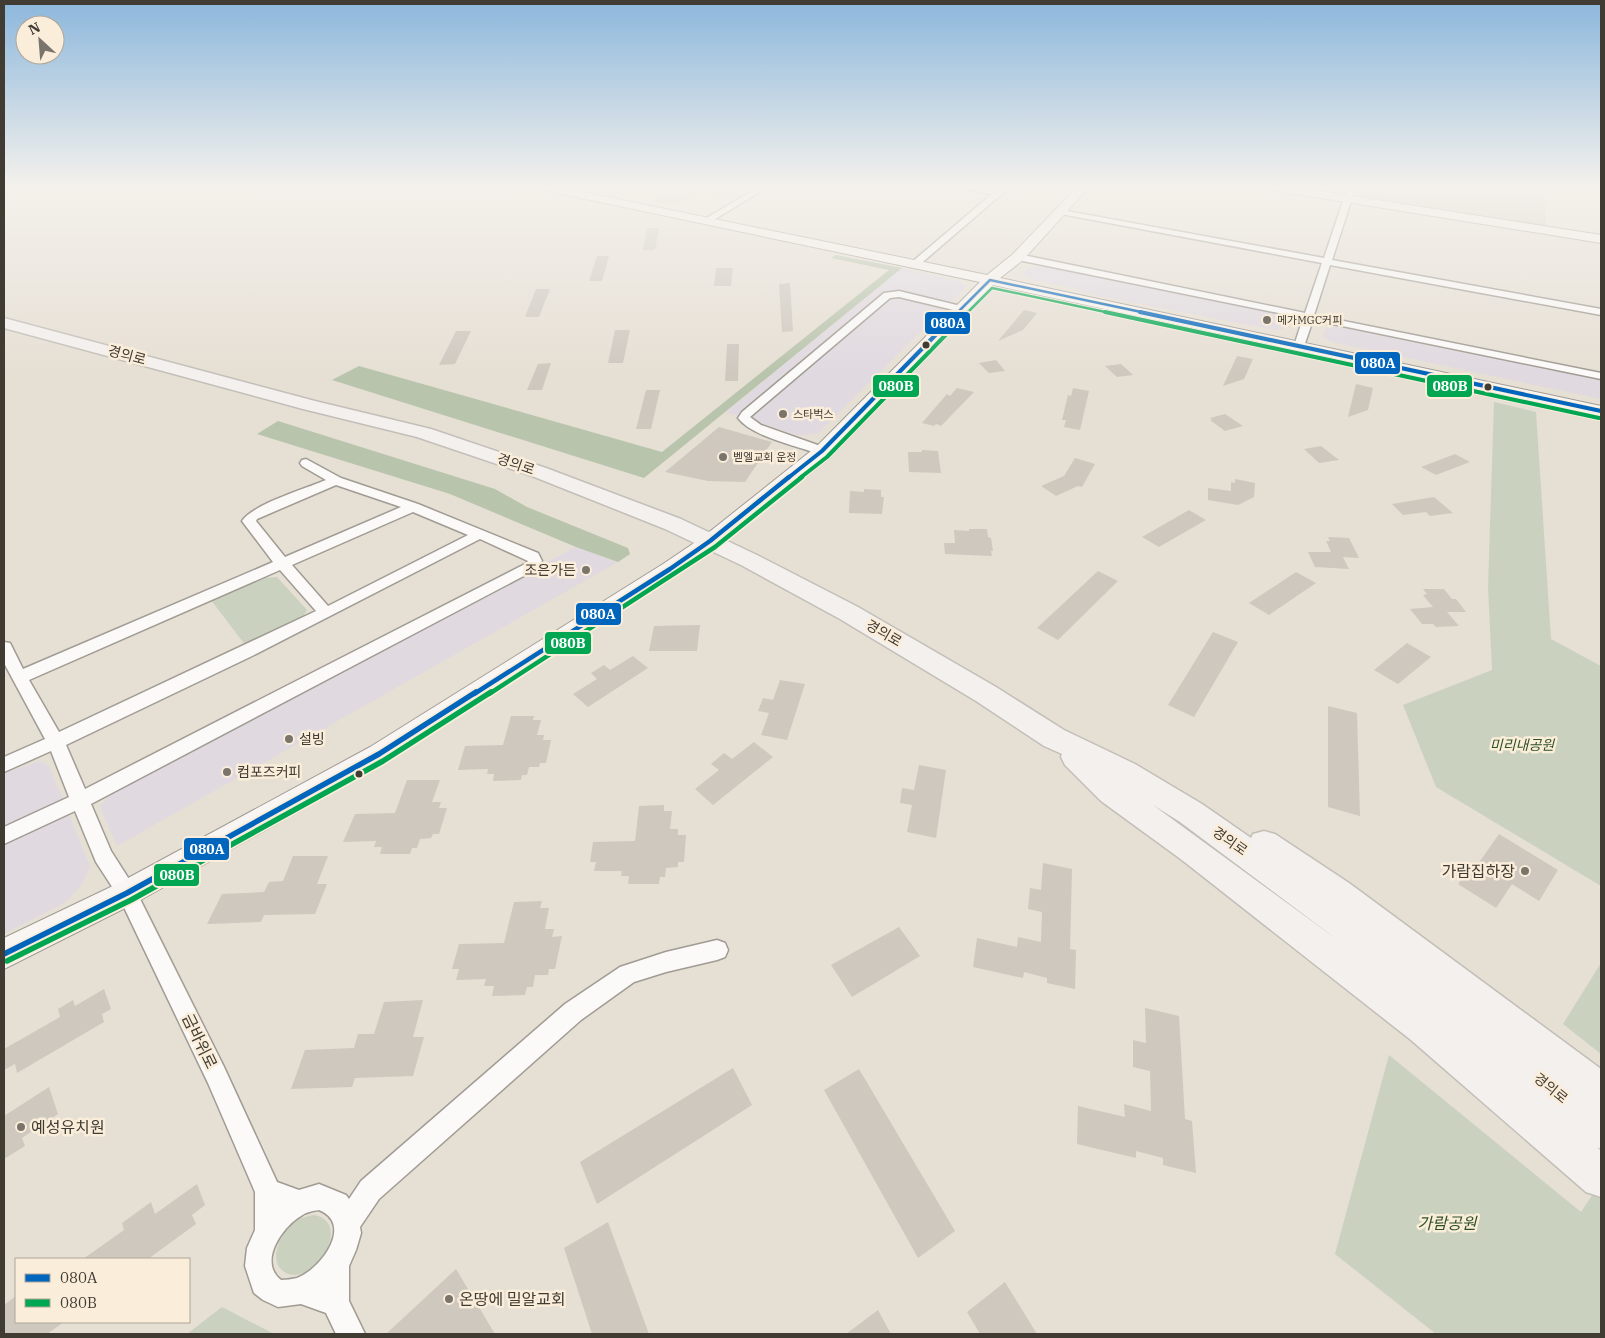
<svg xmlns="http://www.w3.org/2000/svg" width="1605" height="1338" viewBox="0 0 1605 1338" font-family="'IBM Plex Serif','Noto Sans KR',serif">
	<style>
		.commercial { fill: #e0d9e0 }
		.green { fill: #cad2bf }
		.forest { fill: #b8c4ac }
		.building { fill: #cec8bf }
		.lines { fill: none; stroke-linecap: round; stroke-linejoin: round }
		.street-casing { stroke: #a09b93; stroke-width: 3 }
		.secondary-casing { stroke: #a09b93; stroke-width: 2 }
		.primary-casing { stroke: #c2beb8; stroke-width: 3 }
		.street { fill: #fbfaf9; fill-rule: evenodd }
		.secondary { fill: #f8f5f3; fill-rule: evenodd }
		.primary { fill: #f4f0ee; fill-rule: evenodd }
		.bus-1-far3-casing { stroke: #faedda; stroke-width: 4.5 }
		.bus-1-far2-casing { stroke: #faedda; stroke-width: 6 }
		.bus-1-far1-casing { stroke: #faedda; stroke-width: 8 }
		.bus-1-casing { stroke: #faedda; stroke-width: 9 }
		.bus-2-far3-casing { stroke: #faedda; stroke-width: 4.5 }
		.bus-2-far2-casing { stroke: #faedda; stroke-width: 6 }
		.bus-2-far1-casing { stroke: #faedda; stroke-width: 8 }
		.bus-2-casing { stroke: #faedda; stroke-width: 9 }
		.bus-1-far3 { stroke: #0065bd; stroke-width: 2.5 }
		.bus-1-far2 { stroke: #0065bd; stroke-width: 4 }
		.bus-1-far1 { stroke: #0065bd; stroke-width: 4.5 }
		.bus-1 { stroke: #0065bd; stroke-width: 5.5 }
		.bus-2-far3 { stroke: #00a651; stroke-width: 2.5 }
		.bus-2-far2 { stroke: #00a651; stroke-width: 4 }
		.bus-2-far1 { stroke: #00a651; stroke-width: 4.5 }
		.bus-2 { stroke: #00a651; stroke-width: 5.5 }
		.poi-dot { fill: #7a746b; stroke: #faedda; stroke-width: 2 }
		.bus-dot { fill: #403b33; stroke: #faedda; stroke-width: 2 }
		.labels { text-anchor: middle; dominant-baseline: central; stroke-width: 5; stroke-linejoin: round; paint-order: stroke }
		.far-poi-label { font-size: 11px; fill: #403b33; stroke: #faedda; text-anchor: start }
		.street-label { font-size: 14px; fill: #403b33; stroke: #faedda }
		.poi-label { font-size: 14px; fill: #403b33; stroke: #faedda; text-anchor: start }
		.park-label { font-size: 14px; font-style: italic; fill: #2e5123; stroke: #faedda }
		.near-poi-label { font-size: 16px; fill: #403b33; stroke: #faedda; text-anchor: start }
		.near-street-label { font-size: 16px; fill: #403b33; stroke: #faedda }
		.near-park-label { font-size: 16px; font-style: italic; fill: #2e5123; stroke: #faedda }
		.line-badge { stroke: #faedda; stroke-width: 2 }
		.badge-label { font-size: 14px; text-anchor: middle; font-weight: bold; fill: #fff }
	</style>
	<rect width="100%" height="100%" fill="#e6dfd4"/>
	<path class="commercial" d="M1041,266L1280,314L1288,320L1284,329L1274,330L1089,294L1073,288L1029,279L1022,274L1027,268Z
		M902,268L960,282L966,287L818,433L800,436L726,412Z
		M1340,326L1601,379V399L1332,342L1323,336L1326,328Z
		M576,547L618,562L117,846L100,807L113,791Z
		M40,761L49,766L90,866L82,884L66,902L4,934V773Z"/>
	<path class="green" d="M680,186H751L730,198L700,192L675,205L652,200Z
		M1368,186H1544L1546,226L1372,198L1366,194Z
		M1494,402L1536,412L1551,639L1601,666V886L1436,787L1403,705L1492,670L1488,587Z
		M277,577L307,610L302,619L246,646L211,600L261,578Z
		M1601,963V1054L1563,1024Z
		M1389,1055L1581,1212L1601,1182V1334H1436L1335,1254Z
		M314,1215C353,1222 316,1287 286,1273C265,1262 282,1230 296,1221C302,1217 308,1216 314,1215Z
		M222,1307L274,1334H187Z"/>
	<path class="forest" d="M836,255L902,268L644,478L332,380L359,366L662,452L889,270L831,258Z
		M278,421L495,489L527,507L628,548L630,554L618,562L576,547L450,494L257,434Z"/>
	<path class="building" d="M647,228H659L655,250H643Z
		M597,256H609L602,281H589Z
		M716,268H733L731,286H714Z
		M790,283L793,331L782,332L779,284Z
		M536,289H550L539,317H525Z
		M1024,310L1037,313L1023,330L998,341Z
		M615,330H630L623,363H608Z
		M456,331H471L455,364L439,365Z
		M727,344H739L738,381H725Z
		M1237,356L1253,359L1244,379L1223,386Z
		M996,360L1005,371L989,373L979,363Z
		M551,363L542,390H527L538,364Z
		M1121,364L1133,375L1117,377L1105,366Z
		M1356,384L1373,388L1368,410L1348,417Z
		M957,388L974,392L941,426L936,424L934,426L922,423L947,394L950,396Z
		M1073,388L1089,391L1080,430L1064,427L1066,420H1062L1068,395L1071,396Z
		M646,390H660L651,429H636Z
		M1225,414L1243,426L1225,431L1210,420H1212L1210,418Z
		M719,427L772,442L745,482L708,481L665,472Z
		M1321,446L1339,460L1319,463L1304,449Z
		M922,450L938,451L941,473L909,472L908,452H922Z
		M1455,454L1470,462L1436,475L1421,467Z
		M1075,458L1095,464L1082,487L1078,486L1056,496L1041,486L1064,476Z
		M1235,479L1255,483L1254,497L1238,505L1208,500V488L1231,491V482L1235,483Z
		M864,489L881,490V497H884L882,514L849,513L850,491L864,492Z
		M1434,497L1453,513L1430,516L1426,512L1403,515L1392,504Z
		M1189,510L1206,520L1159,547L1142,537Z
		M969,529H987L988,537L991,538L993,551H991L992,556L945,554L944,543H955L954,530L969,531Z
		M1328,537L1349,538L1359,558L1343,557L1349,569L1315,567L1308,552H1331L1326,541H1330Z
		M1098,571L1118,581L1058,640L1037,628Z
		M1296,572L1316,583L1269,615L1249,603Z
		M1423,589H1444L1452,599H1456L1466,612H1447L1459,626L1436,627L1433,624H1422L1410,609L1433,607L1423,595L1427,594Z
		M700,625L697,651H649L654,626Z
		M1213,632L1238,642L1194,717L1168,705Z
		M1407,643L1431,657L1398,684L1374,670Z
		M633,656L648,668L588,707L573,694L597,679L591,673L604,665L610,670Z
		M780,680L805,684L787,740L761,735L769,713L758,711L763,698L773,700Z
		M1328,706L1357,713L1360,816L1328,807Z
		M511,716H534L533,720H541L537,735H544L543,740H551L546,763H540L539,767H529L527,775H522L521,780L493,781L494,774H487L488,769L458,770L465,746L503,745Z
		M754,742L773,757L713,805L695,789L719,770L711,764L724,753L732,759Z
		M919,765L946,770L936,838L907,832L912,805L900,803L902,788L914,790Z
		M407,780H440L432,802H441L439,808H447L439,834H433L431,838L420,839L417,848H412L410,854H380L382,847H374L376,841L343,842L355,814L395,813Z
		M664,805V811H672L670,829H678V835H686L684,862H678V867L666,868L665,877H660L659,884H628L629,876H621L622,871H594L596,862H590L593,842L635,841L639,806Z
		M1499,834L1558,870L1539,901L1512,884L1496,908L1458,884L1467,871L1471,874Z
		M293,856H328L317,884H327L315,914L264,915L261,922L207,924L222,894L264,892L269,882L283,881Z
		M1043,863L1072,869L1070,949L1076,950L1075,989L1047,983V978L1024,972L1023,978L973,967L977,938L1017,947L1018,937L1041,942L1042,912L1028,909L1030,888L1041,890Z
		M542,901L540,908H549L545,929H554L552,937L562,936L555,969H549L548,975H535L533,987H527L525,995L492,996L494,986H484L486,979L456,980L459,969H452L459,944L504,943L514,902Z
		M899,927L920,956L852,997L831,965Z
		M104,989L111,1009L102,1014L104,1022L17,1073L15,1064L4,1070V1049L60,1017L58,1009L73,1000L75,1006Z
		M423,1000L413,1037H424L413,1076L355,1078L352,1087L291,1089L305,1050L354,1048L358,1034H374L384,1002Z
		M1145,1008L1179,1016L1185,1119L1192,1121L1196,1173L1163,1165V1158L1136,1151V1158L1077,1144L1078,1106L1125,1117L1124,1104L1151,1111L1150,1071L1133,1067V1040L1146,1043Z
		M733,1068L752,1105L597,1204L580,1162Z
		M859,1069L955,1231L918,1258L824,1090Z
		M49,1087L58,1114L22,1138L25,1146L4,1159V1116Z
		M197,1184L205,1205L192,1215L196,1224L148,1259H83L124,1230L122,1223L151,1202L155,1214Z
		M608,1222L649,1334H592L564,1248Z
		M456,1269L495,1334H386Z
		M1005,1282L1037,1334H980L967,1312Z
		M16,1296V1322H64L47,1334H4V1305Z
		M878,1310L891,1334H846Z"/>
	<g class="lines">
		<defs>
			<path id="street" d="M761,186H770L710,222L703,220Z
				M951,186H969L997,191L1002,186H1011L918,266H912V262L992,194Z
				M1348,186H1356L1332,260L1601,309V315L1330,265L1314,315L1601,373V379L1313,320L1304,346L1299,349L1294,346L1303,318L1018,260L1014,257L1018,254L1305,313L1322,263L1061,214L1057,212L1061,210L1324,258Z
				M899,291L965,307L967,309L962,312L899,297L890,298L750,417L761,425L826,448L828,451L826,454H818C795,445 753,437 738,418L742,412L884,293Z
				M306,459L341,478L418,504L538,553L542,561L535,570L91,804L111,851L134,887L224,1067L277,1182L299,1190L319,1184L346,1195L349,1199L361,1181L565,1004L620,967L666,952L717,940L725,943L728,950L725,957L717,960L666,972L634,982L581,1020L379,1199L360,1227L361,1233L356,1250L349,1266V1301L365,1334H336L326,1313L301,1304L278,1307L263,1300L254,1293L245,1266L247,1248L255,1230V1192L208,1083L120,899L96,862L75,811L4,844V827L69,797L51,751L4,772V757L45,739L4,663V642L10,643L23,669L273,562L242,521C253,504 305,489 326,480L302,466L300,463L302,460ZM336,485L401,507L285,557L256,521L257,519ZM413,512L468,535L328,606L292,565ZM480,539L528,561L525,564L85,789L66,745L250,657ZM280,570L316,611L59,732L29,680ZM319,1210C354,1224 321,1269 297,1278C292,1279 286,1280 281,1280C258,1262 282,1227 301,1216C306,1212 313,1211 319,1210Z"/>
			<path id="secondary" d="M532,186H554L987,275L1013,254L1078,186H1090L1023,260L1000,278L1601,406V416L993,285L828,455L717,545L677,574L388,761L137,902L4,969V938L117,884L370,747L663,564L703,537L816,447L980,282L538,189Z
				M1260,186H1287L1601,235V243L1266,189Z"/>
			<path id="primary" d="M4,318L315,401L431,429L546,468L681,519L757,555L858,607L996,687L1064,730L1135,764L1202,804L1251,838L1253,834L1264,831L1275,834L1349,883L1601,1069V1149L1597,1147L1601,1151V1197L1586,1192L1411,1040L1182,860L1101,801L1065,765L1061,757L1062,754L1044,746L976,701L840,619L741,565L665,529L532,476L417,437L303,409L4,328ZM1153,805L1180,822L1339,941Z"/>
		</defs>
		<use href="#street" class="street-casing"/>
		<use href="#secondary" class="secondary-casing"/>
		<use href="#primary" class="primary-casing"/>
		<use href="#street" class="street"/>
		<use href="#secondary" class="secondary"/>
		<use href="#primary" class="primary"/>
		<defs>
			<path id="bus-1-far3" d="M957,313L990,280L1146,313"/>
			<path id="bus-1-far2" d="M1140,312L1601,411
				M788,478L822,451L958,312"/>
			<path id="bus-1-far1" d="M474,694L670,569L710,541L789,477"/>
			<path id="bus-1" d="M4,954L127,893L379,754L476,692"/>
			<path id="bus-2-far3" d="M967,313L992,288L1110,313"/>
			<path id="bus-2-far2" d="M1105,312L1599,418
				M800,478L827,457L968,312"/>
			<path id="bus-2-far1" d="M489,694L715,547L802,477"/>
			<path id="bus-2" d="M7,961L131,900L383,761L491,692"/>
		</defs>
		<use href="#bus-1-far3" class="bus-1-far3-casing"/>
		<use href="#bus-1-far2" class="bus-1-far2-casing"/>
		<use href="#bus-1-far1" class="bus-1-far1-casing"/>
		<use href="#bus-1" class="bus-1-casing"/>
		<use href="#bus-2-far3" class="bus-2-far3-casing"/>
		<use href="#bus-2-far2" class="bus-2-far2-casing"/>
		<use href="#bus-2-far1" class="bus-2-far1-casing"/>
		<use href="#bus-2" class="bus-2-casing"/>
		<use href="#bus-1-far3" class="bus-1-far3"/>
		<use href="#bus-1-far2" class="bus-1-far2"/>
		<use href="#bus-1-far1" class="bus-1-far1"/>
		<use href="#bus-1" class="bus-1"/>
		<use href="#bus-2-far3" class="bus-2-far3"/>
		<use href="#bus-2-far2" class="bus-2-far2"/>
		<use href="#bus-2-far1" class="bus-2-far1"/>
		<use href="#bus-2" class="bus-2"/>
	</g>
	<linearGradient id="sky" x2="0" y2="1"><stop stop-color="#8cb7dc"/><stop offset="0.5" stop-color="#f4f1ec"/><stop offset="1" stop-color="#f4f1ec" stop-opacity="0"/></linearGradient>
	<rect width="1605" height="373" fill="url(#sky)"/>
	<g class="poi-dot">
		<circle cx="1267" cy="320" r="5"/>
		<circle cx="783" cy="414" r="5"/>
		<circle cx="723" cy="457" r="5"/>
		<circle cx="586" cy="570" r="5"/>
		<circle cx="289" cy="739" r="5"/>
		<circle cx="227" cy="772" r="5"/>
		<circle cx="1525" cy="871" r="5"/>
		<circle cx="21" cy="1127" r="5"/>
		<circle cx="449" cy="1299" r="5"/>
	</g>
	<g class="bus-dot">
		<circle cx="926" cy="345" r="4.5"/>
		<circle cx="1488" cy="387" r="4.5"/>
		<circle cx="359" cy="774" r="4.5"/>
	</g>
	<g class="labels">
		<g class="far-poi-label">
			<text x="1277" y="320">메가MGC커피</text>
			<text x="793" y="414">스타벅스</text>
			<text x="733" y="457">벧엘교회 운정</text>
		</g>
		<g class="street-label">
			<text transform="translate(127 355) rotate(15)">경의로</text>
			<text transform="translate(516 464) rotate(19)">경의로</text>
			<text transform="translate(884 633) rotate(30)">경의로</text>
			<text transform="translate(1230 841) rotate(35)">경의로</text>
			<text transform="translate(1551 1088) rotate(39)">경의로</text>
		</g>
		<g class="poi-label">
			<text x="576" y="570" text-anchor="end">조은가든</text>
			<text x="299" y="739">설빙</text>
			<text x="237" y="772">컴포즈커피</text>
		</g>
		<g class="park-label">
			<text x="1522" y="745">미리내공원</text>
		</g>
		<g class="near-poi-label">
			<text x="1515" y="871" text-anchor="end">가람집하장</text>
			<text x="31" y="1127">예성유치원</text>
			<text x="459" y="1299">온땅에 밀알교회</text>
		</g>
		<g class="near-street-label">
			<text transform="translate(200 1041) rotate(64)">금바위로</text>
		</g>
		<g class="near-park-label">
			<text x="1447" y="1223">가람공원</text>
		</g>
	</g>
	<g class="line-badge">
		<rect x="924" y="311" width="47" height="24" rx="5" fill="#0065bd"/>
		<rect x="1354" y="351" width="47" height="24" rx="5" fill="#0065bd"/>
		<rect x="1426" y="374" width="47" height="24" rx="5" fill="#00a651"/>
		<rect x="872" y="374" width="48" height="24" rx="5" fill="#00a651"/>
		<rect x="575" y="602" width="47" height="24" rx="5" fill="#0065bd"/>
		<rect x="544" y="631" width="48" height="24" rx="5" fill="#00a651"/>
		<rect x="183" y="837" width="47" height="24" rx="5" fill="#0065bd"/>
		<rect x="153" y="863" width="47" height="24" rx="5" fill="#00a651"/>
	</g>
	<g class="badge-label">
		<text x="948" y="328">080A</text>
		<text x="1378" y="368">080A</text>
		<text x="1450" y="391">080B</text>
		<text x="896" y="391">080B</text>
		<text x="598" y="619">080A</text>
		<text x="568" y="648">080B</text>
		<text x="207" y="854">080A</text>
		<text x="177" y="880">080B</text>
	</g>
	<rect width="1605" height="1338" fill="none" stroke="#403b33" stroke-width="10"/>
	<rect x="15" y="1258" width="175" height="65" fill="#faedda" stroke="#b0a697"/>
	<rect x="25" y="1274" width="25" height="8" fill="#0065bd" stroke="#b0a697"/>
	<text x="60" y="1283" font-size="15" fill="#403b33">080A</text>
	<rect x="25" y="1299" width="25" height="8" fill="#00a651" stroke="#b0a697"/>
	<text x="60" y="1308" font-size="15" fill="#403b33">080B</text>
	<g transform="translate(40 40) rotate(334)"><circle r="24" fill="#faedda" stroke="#b0a697"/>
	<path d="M0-4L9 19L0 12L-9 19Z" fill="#7a746b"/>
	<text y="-8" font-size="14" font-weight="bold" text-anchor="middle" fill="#403b33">N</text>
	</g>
</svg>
